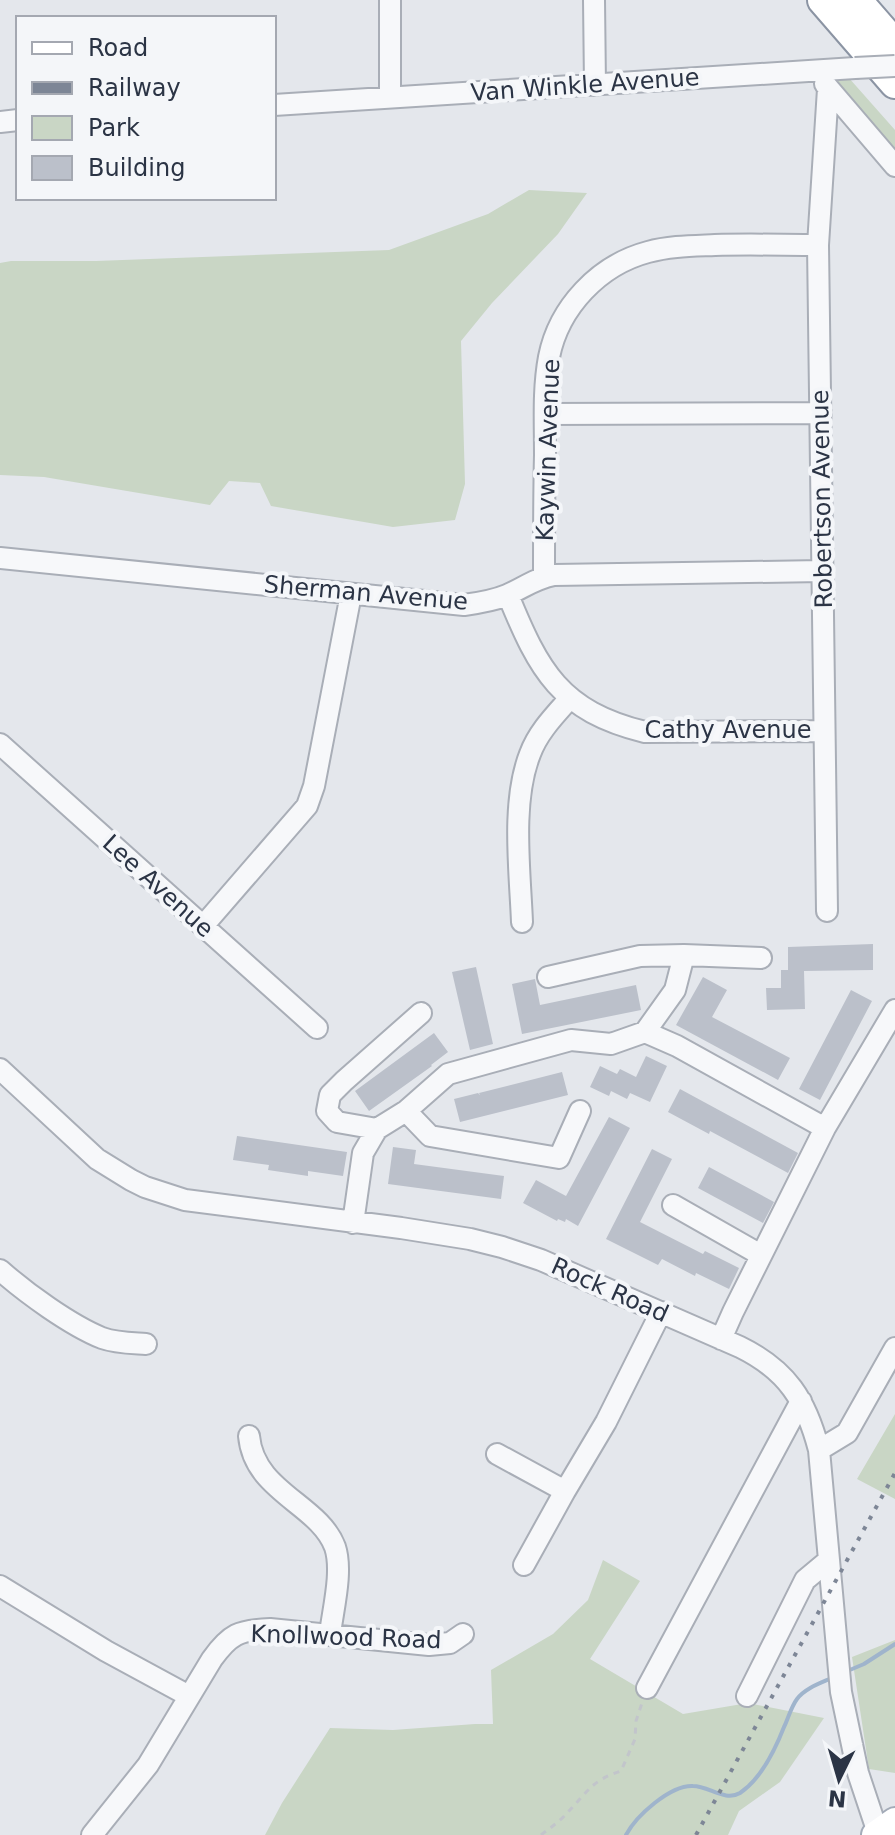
<svg xmlns="http://www.w3.org/2000/svg" width="895" height="1835" viewBox="0 0 895 1835" font-family="'DejaVu Sans',sans-serif">
	<style>
		.green { fill: #c9d6c5 }
		.lines { fill: none; stroke-linecap: round; stroke-linejoin: round }
		.stream { stroke: #9fb4cc; stroke-width: 4 }
		.building { fill: #bbc0ca }
		.minor-casing { stroke: #a9aeb7; stroke-width: 24 }
		.major-casing { stroke: #a3abb8; stroke-width: 30 }
		.highway-casing { stroke: #8b94a3; stroke-width: 34 }
		.path { stroke: #c2c5cb; stroke-width: 3; stroke-dasharray: 6 6; stroke-linecap: butt }
		.minor { stroke: #f7f8fa; stroke-width: 20 }
		.major { stroke: #fff; stroke-width: 26 }
		.highway { stroke: #fff; stroke-width: 30 }
		.rail { stroke: #7d8696; stroke-width: 4; stroke-dasharray: 4 8; stroke-linecap: butt }
		.minor-bridge-casing { stroke: #a9aeb7; stroke-width: 24; stroke-linecap: butt }
		.minor-bridge { stroke: #f7f8fa; stroke-width: 20 }
		.labels { text-anchor: middle; dominant-baseline: central; stroke-width: 8; stroke-linejoin: round; paint-order: stroke }
		.street-label { font-size: 24px; fill: #2b3445; stroke: #f4f6f9 }
	</style>
	<rect width="100%" height="100%" fill="#e4e7ec"/>
	<path class="green" d="M841,69L895,130V149L823,71Z
		M529,190L587,193L558,234L492,303L461,341L465,484L455,520L393,527L271,506L260,483L229,481L210,505L44,477L0,475V263L11,261H96L389,250L488,214Z
		M895,1414V1499L857,1479Z
		M603,1560L640,1581L590,1659L683,1714L748,1703L824,1718L780,1782L739,1811L728,1835H265L282,1803L330,1728L393,1730L475,1724H493L491,1670L553,1634L588,1600Z
		M895,1640V1773L869,1769L852,1657Z"/>
	<g class="lines">
		<path class="stream" d="M845,1672L864,1664L895,1644
			M626,1835C636,1816 670,1785 693,1786C709,1786 725,1802 740,1793C761,1779 775,1750 784,1727C788,1719 791,1707 797,1699C805,1688 821,1683 834,1677"/>
	</g>
	<path class="building" d="M873,944V970L804,971L805,1009L767,1010L766,988H781V970H788V947Z
		M476,967L493,1044L470,1050L452,972Z
		M703,977L727,990L712,1017L790,1058L778,1080L676,1025Z
		M535,979L540,1005L636,985L641,1010L522,1034L512,984Z
		M851,990L872,1001L820,1100L799,1089Z
		M434,1033L448,1052L431,1065L432,1066L369,1111L355,1091Z
		M646,1056L667,1066L650,1102L630,1093L627,1099L611,1091L609,1096L590,1087L600,1066L617,1074L620,1069L636,1077Z
		M562,1072L568,1095L460,1122L454,1099L478,1093L480,1095L479,1093Z
		M680,1089L798,1153L788,1173L710,1131L709,1134L668,1112Z
		M609,1117L630,1128L578,1226L566,1219L565,1222L558,1219L557,1221L523,1203L536,1180L566,1196Z
		M237,1136L347,1152L343,1176L308,1171V1176L268,1170L269,1165L233,1160Z
		M393,1147L416,1150L414,1164L504,1176L501,1199L388,1184Z
		M652,1149L672,1159L640,1222L703,1254L705,1251L739,1268L729,1289L696,1273L695,1276L662,1259L658,1265L606,1239Z
		M709,1167L774,1202L763,1223L698,1188Z"/>
	<g class="lines">
		<defs>
			<path id="minor" d="M390,0V97
				M594,0L595,85
				M825,84L895,166
				M274,105L855,68
				M0,122L18,120
				M545,414L821,413
				M0,558L464,605C479,603 493,601 507,595C525,587 534,579 554,575L822,571
				M544,577C544,536 544,495 545,455C545,422 543,389 549,357C559,307 599,265 648,252C670,246 692,246 715,245C749,244 784,245 818,245
				M508,595C539,671 560,711 645,732L824,731
				M0,744L317,1028
				M827,911L818,245L828,89
				M522,922C520,871 511,802 530,754C538,732 555,715 570,698
				M203,926L307,806L314,786L351,594
				M548,977L640,956L684,955
				M645,1032L675,990L684,955L761,958
				M0,1069L97,1159L131,1180L145,1187L185,1200L401,1228L470,1239L502,1247L541,1260L740,1347C787,1370 806,1400 819,1450L841,1692L858,1773L878,1833
				M406,1111L430,1136L559,1158L580,1111
				M825,1128L895,1010
				M377,1129L337,1122L327,1111L330,1095L344,1081L421,1013
				M673,1205L761,1255
				M353,1223L363,1153L377,1129L406,1111L448,1074L571,1040L611,1044L645,1032L677,1046L825,1128L733,1312L721,1339
				M0,1270C26,1293 70,1325 102,1338C116,1343 132,1343 146,1344
				M249,1436C254,1492 319,1504 335,1547C343,1571 333,1609 330,1634
				M819,1450L847,1433L895,1348
				M497,1454L565,1491
				M524,1565L565,1491L606,1422L661,1312
				M0,1586L106,1651L189,1696
				M647,1688L801,1401
				M747,1696L805,1580L829,1560
				M92,1835L148,1765L212,1659C230,1634 239,1630 270,1629L429,1645L450,1643L463,1634"/>
			<path id="major" d="M875,1835L895,1821"/>
			<path id="highway" d="M823,0L895,83
				M856,0L895,45"/>
		</defs>
		<use href="#minor" class="minor-casing"/>
		<use href="#major" class="major-casing"/>
		<use href="#highway" class="highway-casing"/>
		<path class="path" d="M541,1835C550,1828 559,1822 566,1814C587,1793 590,1781 621,1771L635,1739L636,1721L642,1703"/>
		<use href="#minor" class="minor"/>
		<use href="#major" class="major"/>
		<use href="#highway" class="highway"/>
		<path class="rail" d="M696,1835L895,1473"/>
		<defs>
			<path id="minor-bridge" d="M855,68L895,66"/>
		</defs>
		<use href="#minor-bridge" class="minor-bridge-casing"/>
		<use href="#minor-bridge" class="minor-bridge"/>
	</g>
	<g class="labels">
		<g class="street-label">
			<text transform="translate(585 85) rotate(-4)">Van Winkle Avenue</text>
			<text transform="translate(548 450) rotate(-88)">Kaywin Avenue</text>
			<text transform="translate(822 499) rotate(-91)">Robertson Avenue</text>
			<text transform="translate(366 593) rotate(5)">Sherman Avenue</text>
			<text x="728" y="730">Cathy Avenue</text>
			<text transform="translate(158 886) rotate(42)">Lee Avenue</text>
			<text transform="translate(610 1290) rotate(24)">Rock Road</text>
			<text transform="translate(346 1637) rotate(2)">Knollwood Road</text>
		</g>
	</g>
	<rect x="16" y="16" width="260" height="184" fill="#f4f6f9" stroke="#a4a8b1" stroke-width="2"/>
	<rect x="32" y="42" width="40" height="12" fill="#ffffff" stroke="#a4a8b1" stroke-width="2"/>
	<text x="88" y="56" font-size="24" fill="#2b3445">Road</text>
	<rect x="32" y="82" width="40" height="12" fill="#7d8696" stroke="#a4a8b1" stroke-width="2"/>
	<text x="88" y="96" font-size="24" fill="#2b3445">Railway</text>
	<rect x="32" y="116" width="40" height="24" fill="#c9d6c5" stroke="#a4a8b1" stroke-width="2"/>
	<text x="88" y="136" font-size="24" fill="#2b3445">Park</text>
	<rect x="32" y="156" width="40" height="24" fill="#bbc0ca" stroke="#a4a8b1" stroke-width="2"/>
	<text x="88" y="176" font-size="24" fill="#2b3445">Building</text>
	<g transform="translate(839 1779) rotate(185)" stroke="#f4f6f9" stroke-width="6" paint-order="stroke">
	<path d="M0-6L14 30L0 20L-14 30Z" fill="#2b3445"/>
	<text y="-12" font-size="22" font-weight="bold" text-anchor="middle" fill="#2b3445">N</text>
	</g>
</svg>
